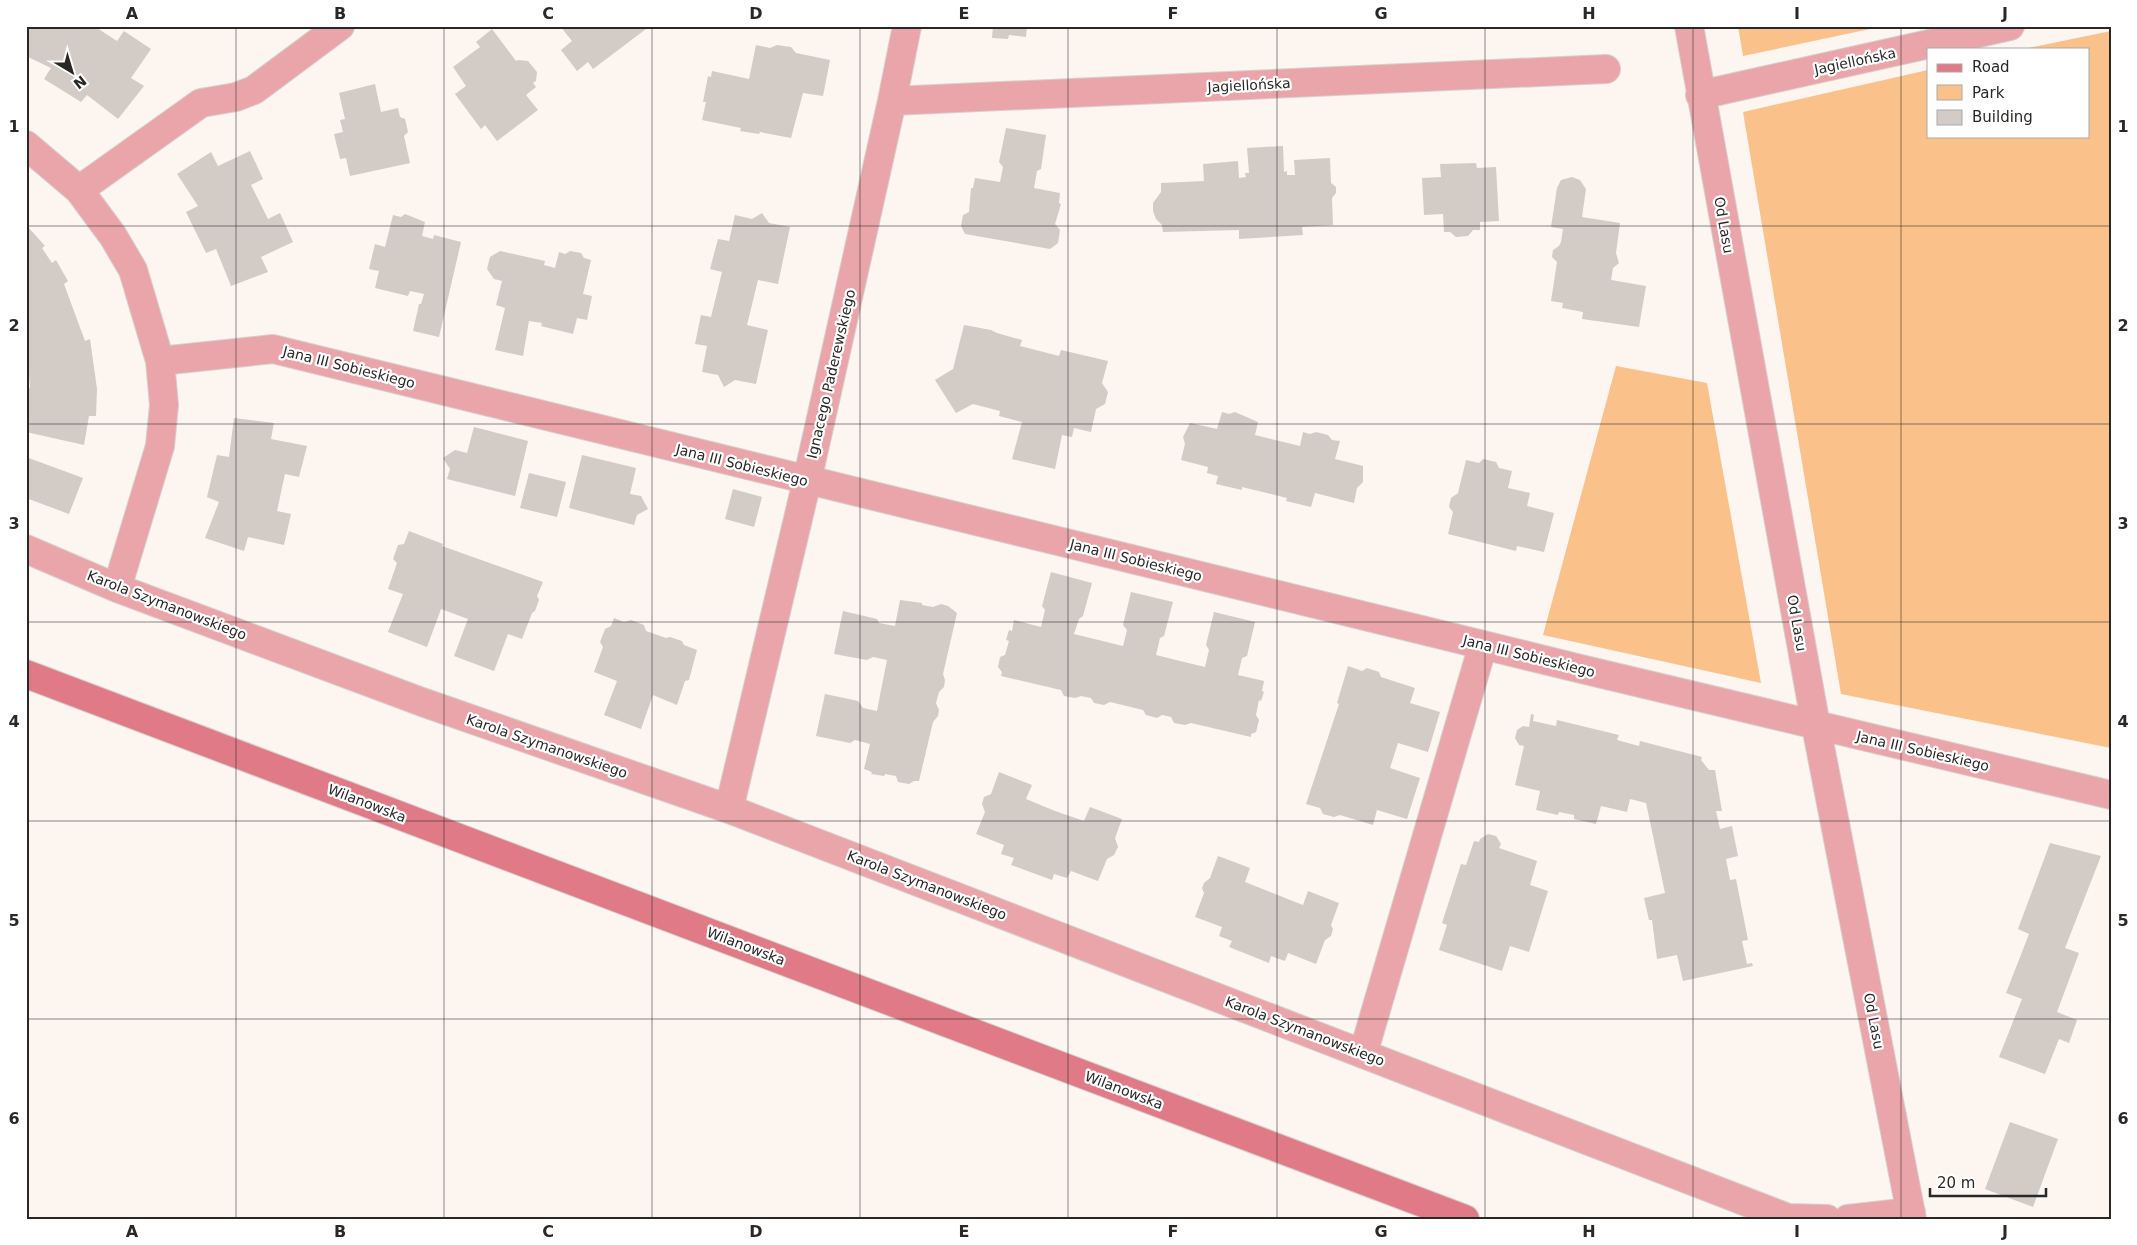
<svg xmlns="http://www.w3.org/2000/svg" width="2137" height="1245" viewBox="0 0 2137 1245" font-family="'DejaVu Sans',sans-serif">
	<style>
		.green { fill: #fbc18a }
		.building { fill: #d2cbc6 }
		.lines { fill: none; stroke-linecap: round; stroke-linejoin: round }
		.minor-casing { stroke: #d6d0cc; stroke-width: 30 }
		.secondary-casing { stroke: #d6d0cc; stroke-width: 30 }
		.minor { stroke: #eaa5ab; stroke-width: 28 }
		.secondary { stroke: #df7a86; stroke-width: 28 }
		.grid { fill: none; stroke: #2a2826; stroke-width: 1; stroke-opacity: 0.55 }
		.labels { text-anchor: middle; dominant-baseline: central; stroke-width: 4.5; stroke-linejoin: round; paint-order: stroke }
		.street-label { font-size: 14px; fill: #2a2826; stroke: #fff }
		.neatline { fill: none; stroke: #2a2826; stroke-width: 2 }
		.grid-label { font-size: 16px; text-anchor: middle; font-weight: bold; fill: #2a2826 }
	</style>
	<rect width="100%" height="100%" fill="#fcf5f0"/>
	<path class="green" d="M1738,26H1884L1743,56Z
		M2111,31V748L1841,694L1743,112L1928,70V136H2088V49H2023Z
		M1616,366L1707,383L1761,683L1543,635Z"/>
	<path class="building" d="M27,26H94L117,41L124,31L151,49L131,78L144,86L118,119L87,95L81,102L44,79L51,68L26,56Z
		M560,26H650L593,69L588,62L577,71L561,50L572,41Z
		M993,26H1027L1026,37L1009,35L1008,39L992,38Z
		M492,29L516,61L518,60L528,61L537,72L536,81L533,83L536,87L526,95L538,110L497,141L485,125L481,129L455,94L466,86L453,67L480,47L476,42Z
		M756,45L770,48L777,45L791,47L796,53L830,60L823,96L803,93L791,138L760,132L759,134L740,131L741,128L702,120L706,102H703L708,76L711,77L712,71L749,79Z
		M375,84L381,112L398,108L400,117L405,119L408,132L404,136L410,163L350,176L346,158L340,159L334,134L343,132L340,120L345,119L339,93Z
		M1006,128L1046,135L1041,169L1037,171L1034,188L1060,193L1059,203L1061,204L1055,224L1060,230L1058,243L1050,249L965,234L961,226L963,215L969,212L971,188H973L975,178L1000,182L1003,167L999,162Z
		M1283,146L1284,172L1287,171V175H1295L1294,160L1330,158L1331,183L1336,187V193L1332,198L1333,225L1302,227L1303,235L1239,239V230L1163,232L1162,225L1156,219L1153,211V203L1161,192V183L1204,181L1203,164L1238,161L1239,178L1246,177L1245,173H1249L1247,148Z
		M250,151L263,179L251,185L268,219L280,213L293,242L261,257L268,272L231,286L216,249L206,253L186,212L198,206L177,174L211,152L218,166Z
		M1476,163L1477,168L1496,167L1499,221L1480,222V230H1473L1468,236L1456,237L1450,232H1444L1443,214L1424,215L1422,178L1441,177L1440,164Z
		M1572,177L1580,180L1586,189L1582,217L1620,223L1616,253L1619,263L1613,268L1611,280L1646,286L1639,327L1582,319L1583,312L1562,308L1563,303L1551,301L1557,262L1552,257L1553,250L1559,246L1561,242L1563,229L1551,227L1557,188L1561,180Z
		M762,213L769,223L790,227L778,284L758,280L747,325L768,330L756,384L735,380L724,387L718,375L702,372L707,346L695,344L701,315L711,317L722,272L710,269L718,239L729,241L735,215L752,219Z
		M405,214L425,222L422,236L433,239L434,235L461,242L439,337L413,331L419,304H421L424,294L410,291L408,296L375,288L379,271L369,269L375,244L385,247L393,215L401,217Z
		M29,228L45,246L42,248L52,263L56,260L68,281L64,284L85,341L90,339L97,389L96,416H89L84,445L26,432V389L30,388L29,375L26,376V230Z
		M500,251L545,261L544,265L555,268L559,252L565,254L570,251L581,253L584,258L591,260L583,294L592,296L587,320L577,318L573,334L541,326L542,323L529,321L523,356L495,350L505,308L496,305L502,281L494,279L487,269L490,257Z
		M964,325L991,330L997,333L1022,340L1020,346L1059,356L1061,350L1108,361L1102,383L1108,392L1105,404L1096,409L1091,432L1074,428L1072,437L1062,435L1055,469L1012,459L1022,422L999,416L1000,411L973,404L956,413L935,380L953,369Z
		M1222,412L1229,414L1235,412L1258,422L1255,435L1300,446L1303,432L1310,434L1316,432L1328,435L1332,440L1340,441L1335,459L1363,466V482L1357,488L1354,503L1315,493L1311,507L1286,501L1287,498L1242,487V490L1216,484L1218,476L1207,473L1208,467L1181,460L1185,444L1183,437L1190,423L1217,429Z
		M234,418L274,423L271,439L307,446L299,477L285,474L277,511L291,514L284,545L248,537L244,551L205,538L219,502L207,497L217,455L229,457Z
		M474,427L528,441L515,496L447,479L450,469L443,458L455,450L467,453Z
		M582,455L636,468L630,494L641,496L648,509L637,515L634,525L569,508Z
		M26,457L83,478L69,514L26,498Z
		M1483,459L1496,462L1499,468L1512,471L1508,488L1530,493L1527,506L1554,513L1544,552L1517,546L1516,551L1448,534L1453,512L1449,507L1451,498L1458,493L1466,460L1479,463Z
		M529,473L566,482L557,517L520,508Z
		M733,489L762,497L754,527L725,519Z
		M409,531L443,544L442,546L543,582L537,596L539,600L535,611L532,613L522,639L508,634L494,671L454,656L468,619L441,609L427,647L388,632L403,594L388,589L397,563L393,559L398,545L404,544Z
		M1051,572L1092,583L1083,616L1079,619L1074,634L1123,646L1127,630L1123,625L1131,592L1173,602L1164,636L1160,638L1156,655L1180,661L1205,667L1209,650L1206,645L1214,612L1255,622L1247,656L1242,658L1238,675L1264,681L1262,691L1264,692L1261,701L1259,700L1256,715L1259,720L1256,732L1251,734V737L1191,723L1185,725L1174,723L1171,717L1167,716L1162,715L1157,718L1146,715L1143,710L1110,702L1104,705L1094,703L1091,698L1081,696L1075,698L1064,696L1061,690L1001,676L1002,672L998,667L1000,657L1005,655L1009,641L1006,640L1009,630L1012,631L1014,620L1041,627L1045,610L1042,606Z
		M900,600L922,603V605L933,607L941,604L948,606L957,613L943,674L945,680L944,687L939,692L936,703L939,710L938,716L933,722L919,781H914L909,784L898,782L896,776L885,774L884,776L871,774L872,772L864,769L870,744L855,740L850,743L816,736L825,694L858,701L863,708L877,711L882,685L887,660L873,657L867,660L834,654L843,611L877,619L879,623L895,626Z
		M614,618L624,622L631,620L644,625L646,631L666,638L670,637L682,641L684,645L697,650L689,680L685,681L677,705L653,695L641,729L604,715L617,681L594,672L603,647L600,642L605,629L611,626Z
		M1348,666L1362,671L1367,668L1379,672L1381,677L1415,688L1410,703L1440,712L1428,752L1398,743L1390,768L1420,778L1407,819L1377,810L1373,825L1340,815L1334,817L1323,814L1320,808L1306,804L1339,704L1337,703Z
		M1531,714L1534,715L1533,721L1556,726L1557,720L1619,735L1617,740L1639,746L1640,741L1702,757L1701,760L1709,770H1715L1722,811H1716L1720,829L1732,826L1738,856L1726,859L1730,880L1736,879L1748,940L1742,941L1747,964L1752,963L1753,966L1683,981L1677,955L1657,959L1652,920H1649L1644,898L1665,893L1646,803L1630,799L1627,812L1601,806L1596,824L1574,819V815L1559,812L1558,815L1536,810L1540,791L1515,785L1524,746L1519,745L1515,738L1517,730L1523,726L1529,727Z
		M999,772L1032,785L1026,799L1055,811L1084,821L1090,807L1122,819L1115,838L1118,847L1114,855L1107,859L1098,881L1071,871L1067,878L1054,874L1052,880L1011,865L1014,858L1001,854L1004,845L976,834L985,812L982,804L984,797L991,794Z
		M1488,834L1496,836L1501,844L1499,848L1537,861L1530,885L1548,891L1529,952L1510,946L1502,971L1439,950L1447,925L1442,923L1461,864L1466,865L1474,841L1479,842L1480,839Z
		M2050,843L2101,856L2065,948L2079,953L2057,1012L2077,1020L2069,1043L2059,1039L2045,1074L1999,1057L2022,999L2006,993L2029,934L2018,929Z
		M1218,856L1250,868L1245,882L1303,905L1308,891L1339,903L1331,925L1333,929L1331,936L1325,940L1316,964L1288,953L1285,961L1271,956L1269,963L1229,947L1232,941L1219,936L1222,927L1195,917L1204,893L1202,888L1204,883L1210,878Z
		M2010,1122L2058,1139L2033,1207L1985,1189Z"/>
	<g class="lines">
		<defs>
			<path id="minor" d="M1689,26L1816,726L1912,1219
				M1700,95L2010,26
				M892,101L1606,69
				M26,145L79,190L113,236L133,270L160,361L164,405L160,446L117,588
				M79,190L201,103L236,97L254,90L340,26
				M160,361L273,349L1577,668L2111,795
				M26,549L117,588L422,702L729,809L1788,1218L1827,1219
				M729,809L807,481L892,101L907,26
				M1363,1054L1483,645
				M1848,1219L1911,1212"/>
			<path id="secondary" d="M26,674L1465,1219"/>
		</defs>
		<use href="#minor" class="minor-casing"/>
		<use href="#secondary" class="secondary-casing"/>
		<use href="#minor" class="minor"/>
		<use href="#secondary" class="secondary"/>
	</g>
	<path class="grid" d="M236,26V1219M444,26V1219M652,26V1219M860,26V1219M1068,26V1219M1277,26V1219M1485,26V1219M1693,26V1219M1901,26V1219M26,226H2111M26,424H2111M26,622H2111M26,821H2111M26,1019H2111"/>
	<g class="labels">
		<g class="street-label">
			<text transform="translate(1855 61) rotate(-12)">Jagiellońska</text>
			<text transform="translate(1249 85) rotate(-3)">Jagiellońska</text>
			<text transform="translate(1724 225) rotate(80)">Od Lasu</text>
			<text transform="translate(349 367) rotate(14)">Jana III Sobieskiego</text>
			<text transform="translate(831 374) rotate(-77)">Ignacego Paderewskiego</text>
			<text transform="translate(742 465) rotate(14)">Jana III Sobieskiego</text>
			<text transform="translate(1136 560) rotate(14)">Jana III Sobieskiego</text>
			<text transform="translate(167 605) rotate(21)">Karola Szymanowskiego</text>
			<text transform="translate(1797 623) rotate(80)">Od Lasu</text>
			<text transform="translate(1529 656) rotate(14)">Jana III Sobieskiego</text>
			<text transform="translate(547 746) rotate(19)">Karola Szymanowskiego</text>
			<text transform="translate(1923 751) rotate(13)">Jana III Sobieskiego</text>
			<text transform="translate(367 803) rotate(21)">Wilanowska</text>
			<text transform="translate(927 885) rotate(21)">Karola Szymanowskiego</text>
			<text transform="translate(746 946) rotate(21)">Wilanowska</text>
			<text transform="translate(1874 1021) rotate(79)">Od Lasu</text>
			<text transform="translate(1305 1031) rotate(21)">Karola Szymanowskiego</text>
			<text transform="translate(1124 1090) rotate(21)">Wilanowska</text>
		</g>
	</g>
	<rect width="2137" height="1245" fill="none" stroke="#ffffff" stroke-width="55"/>
	<rect x="1927" y="48" width="162" height="90" fill="#ffffff" stroke="#aaa9a8"/>
	<rect x="1937" y="64" width="25" height="8" fill="#df7a86" stroke="#aaa9a8"/>
	<text x="1972" y="72" font-size="15" fill="#2a2826">Road</text>
	<rect x="1937" y="85" width="25" height="15" fill="#fbc18a" stroke="#aaa9a8"/>
	<text x="1972" y="98" font-size="15" fill="#2a2826">Park</text>
	<rect x="1937" y="110" width="25" height="15" fill="#d2cbc6" stroke="#aaa9a8"/>
	<text x="1972" y="122" font-size="15" fill="#2a2826">Building</text>
	<g transform="translate(72 72) rotate(142)" stroke="#ffffff" stroke-width="4" paint-order="stroke">
	<path d="M0-4L9 19L0 12L-9 19Z" fill="#2a2826"/>
	<text y="-8" font-size="14" font-weight="bold" text-anchor="middle" fill="#2a2826">N</text>
	</g>
	<path d="M1930 1188v8h116v-8" fill="none" stroke="#2a2826" stroke-width="2.5"/>
	<text x="1937" y="1188" font-size="15" fill="#2a2826" stroke="#ffffff" stroke-width="4" paint-order="stroke">20 m</text>
	<rect x="28" y="28" width="2082" height="1190" class="neatline"/>
	<g class="grid-label">
		<text x="132" y="19">A</text>
		<text x="340" y="19">B</text>
		<text x="548" y="19">C</text>
		<text x="756" y="19">D</text>
		<text x="964" y="19">E</text>
		<text x="1173" y="19">F</text>
		<text x="1381" y="19">G</text>
		<text x="1589" y="19">H</text>
		<text x="1797" y="19">I</text>
		<text x="2005" y="19">J</text>
		<text x="14" y="132">1</text>
		<text x="2123" y="132">1</text>
		<text x="14" y="331">2</text>
		<text x="2123" y="331">2</text>
		<text x="14" y="529">3</text>
		<text x="2123" y="529">3</text>
		<text x="14" y="727">4</text>
		<text x="2123" y="727">4</text>
		<text x="14" y="926">5</text>
		<text x="2123" y="926">5</text>
		<text x="14" y="1124">6</text>
		<text x="2123" y="1124">6</text>
		<text x="132" y="1237">A</text>
		<text x="340" y="1237">B</text>
		<text x="548" y="1237">C</text>
		<text x="756" y="1237">D</text>
		<text x="964" y="1237">E</text>
		<text x="1173" y="1237">F</text>
		<text x="1381" y="1237">G</text>
		<text x="1589" y="1237">H</text>
		<text x="1797" y="1237">I</text>
		<text x="2005" y="1237">J</text>
	</g>
</svg>
